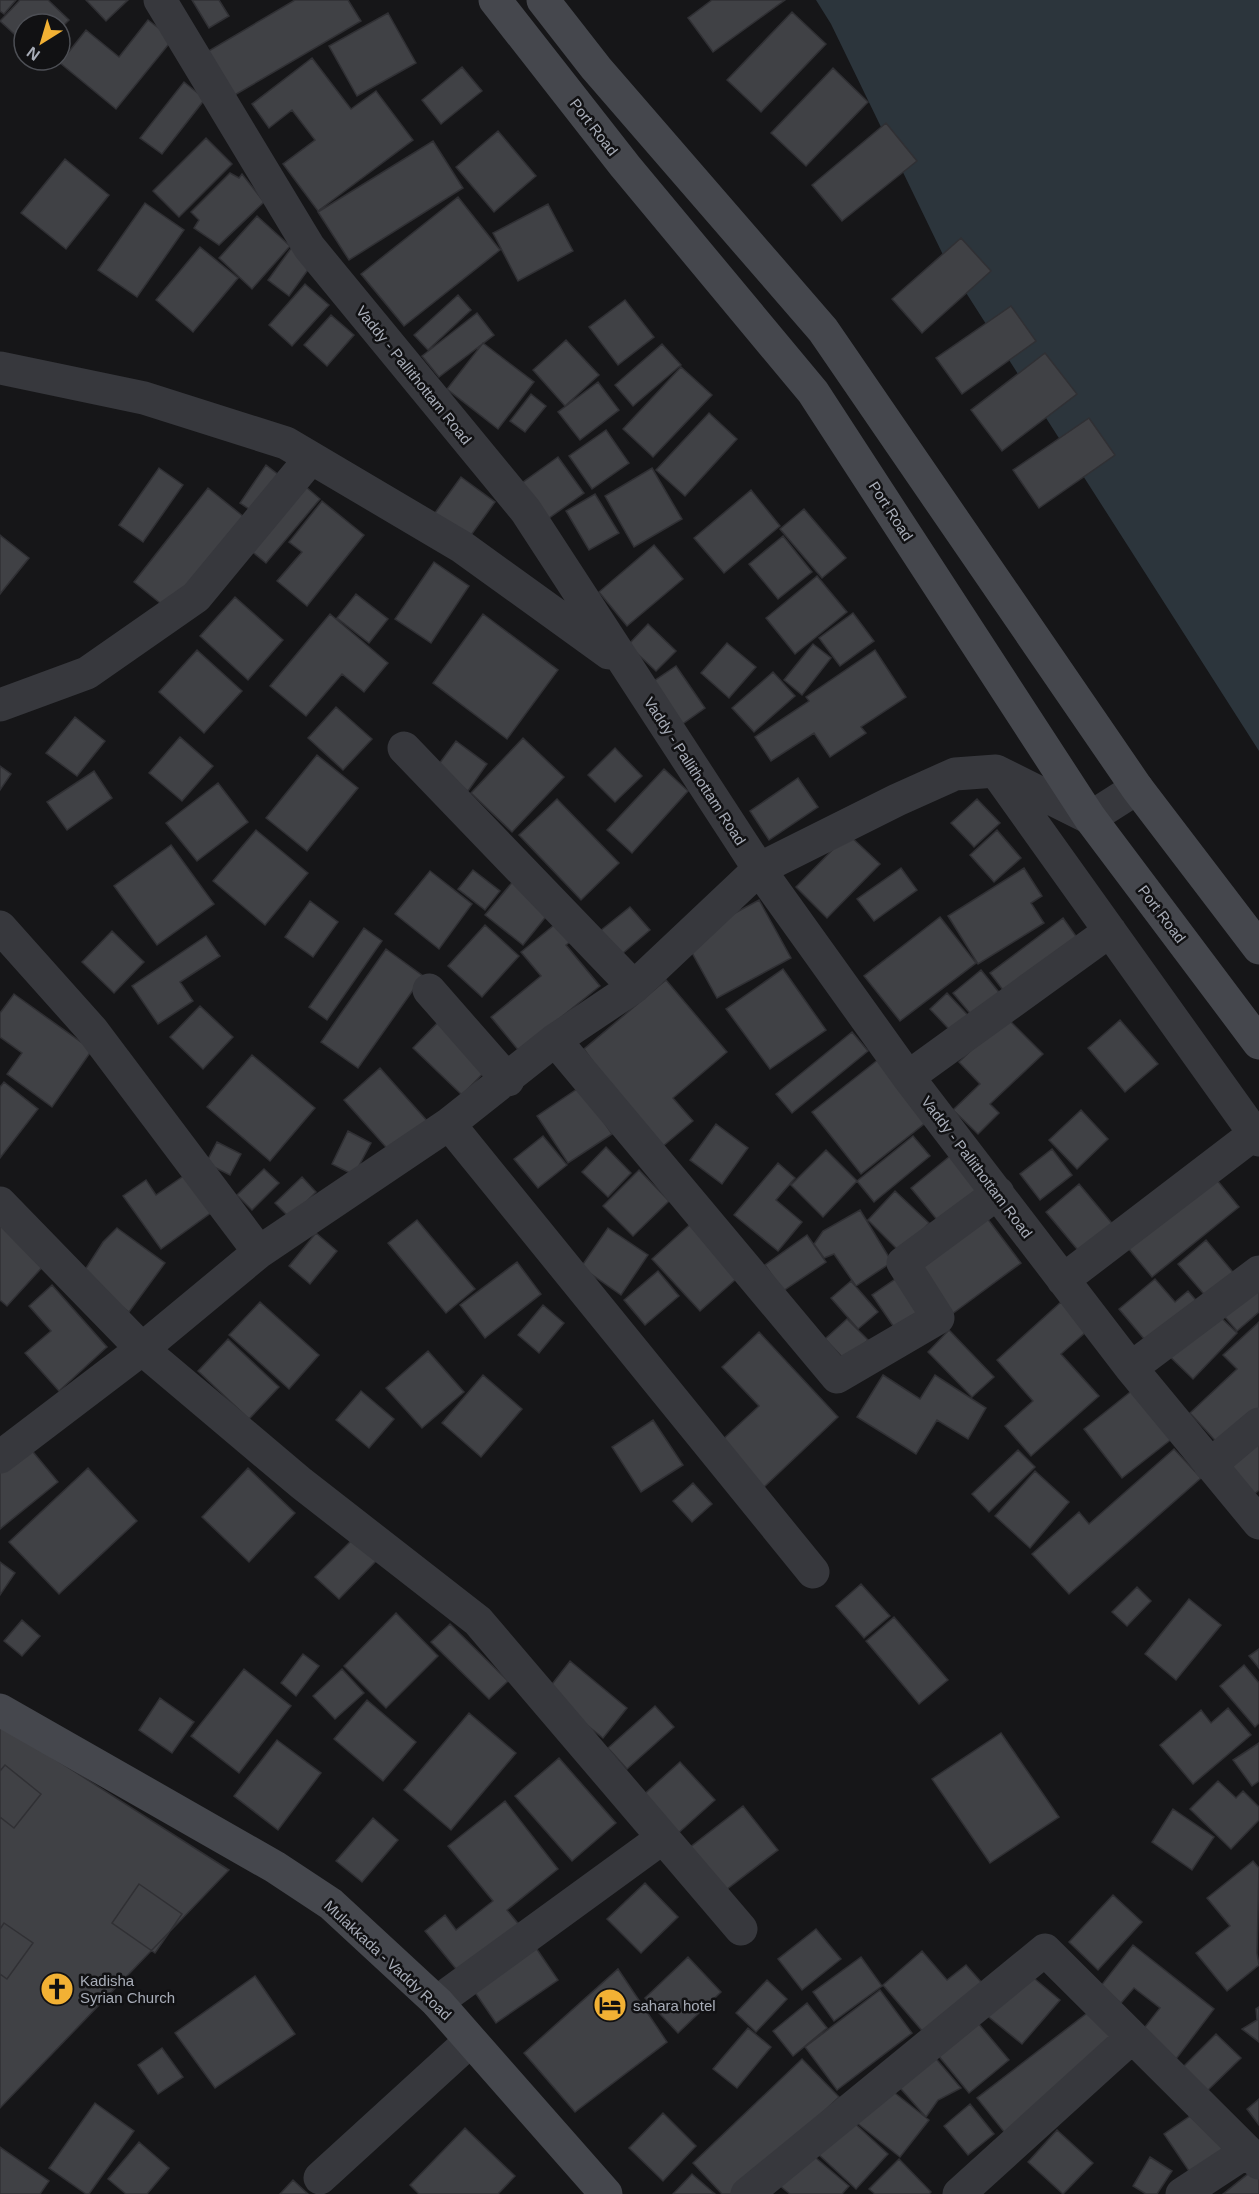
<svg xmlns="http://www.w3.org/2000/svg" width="1259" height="2194" viewBox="0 0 1259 2194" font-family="Arial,sans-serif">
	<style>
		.water { fill: #2c353c }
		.building { fill: #404145; stroke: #303034; stroke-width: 1.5 }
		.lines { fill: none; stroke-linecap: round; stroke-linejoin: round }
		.street { stroke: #37383d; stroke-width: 33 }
		.secondary { stroke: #45474d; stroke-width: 33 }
		.labels { text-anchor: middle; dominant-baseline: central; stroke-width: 5; stroke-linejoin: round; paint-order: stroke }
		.street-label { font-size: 15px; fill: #a8adb8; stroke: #111113 }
		.poi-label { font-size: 15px; fill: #a8adb8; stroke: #111113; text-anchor: start }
	</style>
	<rect width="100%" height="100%" fill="#161618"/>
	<path class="water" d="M816,0H1259V751L947,263L831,24Z"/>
	<path class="building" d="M0,0H16L4,14L0,11Z
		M20,0H48L69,20L60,29V24H24V43L0,21Z
		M86,0H128L106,21Z
		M192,0H219L229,16L209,28Z
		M295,0H348L361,21L233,96L207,52Z
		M712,0H785L713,52L688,18Z
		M792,12L826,44L761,112L727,80Z
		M388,13L416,63L357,96L329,46Z
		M148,20L173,39L116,109L60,63L86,30L119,57Z
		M312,58L351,109L376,91L413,140L318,211L283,164L315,140L292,110L269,128L252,104Z
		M462,67L482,91L441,124L422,100Z
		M833,68L868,102L806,166L771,133Z
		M184,82L205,99L162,154L140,138Z
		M886,123L917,161L842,221L812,185Z
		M498,131L536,176L494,212L456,167Z
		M206,138L232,164L179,217L153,191Z
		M433,141L463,188L349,260L318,212Z
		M65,159L109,195L66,249L21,213Z
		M230,173L239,178L242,174L264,202L219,245L194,228L199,220L191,212Z
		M458,197L500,250L404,326L361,274Z
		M145,203L184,230L137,297L98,270Z
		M548,204L573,251L518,281L493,233Z
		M257,216L290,246L252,289L219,258Z
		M961,238L991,271L922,333L892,299Z
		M200,247L238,278L193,332L156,300Z
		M292,247L313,263L289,296L268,280Z
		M305,284L329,305L292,346L269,325Z
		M458,295L471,310L428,350L414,335Z
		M625,300L654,337L618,365L589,327Z
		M1011,306L1036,341L962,394L936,358Z
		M477,313L494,335L439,377L422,356Z
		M331,315L354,335L327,366L304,345Z
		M566,340L599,375L565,406L533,370Z
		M483,343L534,382L498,429L447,389Z
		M662,344L681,365L633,406L615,385Z
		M1045,353L1077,394L1002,451L971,410Z
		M681,367L712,395L653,457L623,429Z
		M598,382L619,410L580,440L558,412Z
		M531,394L546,406L525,432L510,421Z
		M709,413L737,439L685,496L656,470Z
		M1089,418L1115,455L1039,508L1013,470Z
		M606,430L629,463L592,489L569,456Z
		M558,457L584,493L545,521L519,485Z
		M266,465L284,479L258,515L240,503Z
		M159,468L183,485L143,542L119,525Z
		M652,468L682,519L634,547L605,496Z
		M461,477L495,502L466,542L432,517Z
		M299,481L320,499L266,563L245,546Z
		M208,488L244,517L170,611L134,582Z
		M751,490L780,526L724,573L694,538Z
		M595,494L619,533L589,550L566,511Z
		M322,501L364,535L307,606L277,581L302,552L289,542Z
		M804,509L846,558L822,578L780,529Z
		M0,535L29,558L0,594Z
		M783,536L812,572L778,599L749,564Z
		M654,545L683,579L627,626L599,592Z
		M434,562L469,586L431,643L395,619Z
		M817,576L847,612L795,654L766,618Z
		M356,594L388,619L369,643L337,618Z
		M235,597L283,640L248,680L200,636Z
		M853,613L874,641L840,666L819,638Z
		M330,614L388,663L364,692L342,674L306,716L270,686Z
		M483,614L558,670L507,739L433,683Z
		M648,624L676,651L656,671L628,645Z
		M727,643L756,667L729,698L701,673Z
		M813,644L831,658L802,695L784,680Z
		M197,650L242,691L204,733L159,692Z
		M875,650L906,697L861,727L866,733L830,757L814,733L771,761L755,737L809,701L806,697Z
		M676,666L705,708L681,725L651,683Z
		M773,672L795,696L754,732L732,708Z
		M336,707L372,739L343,770L308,738Z
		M75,717L105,741L77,776L46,753Z
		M180,737L213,766L182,801L149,773Z
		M523,738L564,777L512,832L471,793Z
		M456,741L487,764L468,791L436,768Z
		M615,748L642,776L615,802L588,775Z
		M317,755L358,788L307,851L266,818Z
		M0,766L11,774L0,790Z
		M664,769L688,791L632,853L607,830Z
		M94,771L112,798L67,830L47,802Z
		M798,778L818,807L769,840L750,811Z
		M218,783L248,822L197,861L166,823Z
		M557,799L619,863L581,900L519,835Z
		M977,799L1000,823L974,847L951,823Z
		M256,830L308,873L265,925L213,881Z
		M997,830L1021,858L994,882L970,855Z
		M848,834L880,864L827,918L796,887Z
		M171,845L214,904L157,945L114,886Z
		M901,868L917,890L874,921L857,899Z
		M1024,868L1042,896L1031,903L1044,923L978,964L948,916Z
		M473,870L500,891L485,910L458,889Z
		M430,871L472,904L439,949L395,914Z
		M515,879L552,909L523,945L485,915Z
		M759,900L791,958L717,998L685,940Z
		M310,901L338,922L313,957L285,937Z
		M630,907L650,930L616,959L595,935Z
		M564,917L579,935L566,945L600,986L519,1051L491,1017L541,976L521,952Z
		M940,917L976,963L900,1021L864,976Z
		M1063,918L1088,953L1016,1007L990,973Z
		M485,925L519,956L482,997L448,966Z
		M364,928L382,941L327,1020L309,1007Z
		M112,931L144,962L114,993L82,962Z
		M206,936L220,956L180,982L193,1001L158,1024L132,986Z
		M386,949L423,976L358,1068L321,1042Z
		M783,969L826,1030L770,1069L726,1009Z
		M981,970L1006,1001L979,1024L953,993Z
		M666,980L727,1052L673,1098L693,1121L656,1152L584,1049Z
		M947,993L980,1028L963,1044L930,1009Z
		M14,994L92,1050L52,1107L7,1074L22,1053L0,1037V1013Z
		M200,1006L233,1037L203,1069L170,1037Z
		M449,1011L498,1058L462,1095L413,1048Z
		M1006,1017L1043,1054L990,1104L999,1113L978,1134L953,1110L980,1084L959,1062Z
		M1120,1020L1158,1064L1125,1092L1088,1048Z
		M852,1032L868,1051L792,1113L776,1094Z
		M252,1055L315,1108L270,1161L207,1107Z
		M884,1055L929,1120L861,1174L812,1112Z
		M380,1068L429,1123L393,1155L344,1100Z
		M4,1082L38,1109L0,1158V1087Z
		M580,1087L612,1134L568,1163L537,1116Z
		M1081,1110L1108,1139L1077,1169L1049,1140Z
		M716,1124L748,1148L722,1184L690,1160Z
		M348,1131L371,1143L354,1175L332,1164Z
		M543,1136L567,1165L538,1188L514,1159Z
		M913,1136L930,1156L874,1202L857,1181Z
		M217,1142L241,1154L230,1175L206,1163Z
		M606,1147L631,1173L608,1197L582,1172Z
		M1052,1149L1072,1175L1040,1200L1020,1174Z
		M826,1150L857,1181L823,1217L791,1185Z
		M950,1156L982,1194L943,1227L911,1188Z
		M778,1163L795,1178L776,1200L802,1222L778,1251L734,1215Z
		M264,1169L279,1183L252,1210L237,1195Z
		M639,1170L669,1201L633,1236L603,1206Z
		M1212,1174L1239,1207L1152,1277L1124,1243Z
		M185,1175L212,1212L161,1249L123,1196L146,1180L156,1195Z
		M302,1177L316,1192L290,1218L275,1203Z
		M1079,1184L1115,1227L1082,1255L1046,1212Z
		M895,1191L929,1223L901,1253L868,1220Z
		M860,1210L892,1262L856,1286L834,1254L824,1258L814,1244L823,1231Z
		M987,1218L1021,1263L952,1314L919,1270Z
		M0,1219L47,1262L7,1306L0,1300Z
		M696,1219L744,1272L700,1311L652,1259Z
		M417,1220L475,1289L446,1313L388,1243Z
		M117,1228L165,1263L129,1312L81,1276L103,1242Z
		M608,1228L648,1255L621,1295L581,1267Z
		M316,1233L337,1251L310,1284L289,1266Z
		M807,1235L826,1262L783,1291L765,1265Z
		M1206,1240L1237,1277L1209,1300L1178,1264Z
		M517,1262L541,1294L485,1338L460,1305Z
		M910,1269L940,1314L902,1339L872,1295Z
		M658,1271L679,1296L645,1325L624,1300Z
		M1155,1279L1175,1302L1188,1291L1200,1305L1150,1346L1119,1309Z
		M851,1281L878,1312L858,1329L831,1298Z
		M1259,1282V1312L1237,1331L1218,1309Z
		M52,1285L107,1347L59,1391L25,1353L51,1331L29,1306Z
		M260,1302L319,1355L289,1389L229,1335Z
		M1061,1302L1087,1331L1061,1354L1099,1396L1031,1456L1005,1426L1033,1401L997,1360Z
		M543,1305L564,1323L539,1353L518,1335Z
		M1208,1305L1237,1333L1193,1379L1164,1351Z
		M847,1319L868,1340L846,1361L825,1339Z
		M1259,1322V1416L1223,1449L1190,1413L1237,1369L1223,1355Z
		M949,1330L994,1377L972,1397L928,1352Z
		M759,1332L838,1417L763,1488L720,1442L759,1406L722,1367Z
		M228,1339L279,1387L249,1419L198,1371Z
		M428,1351L464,1392L422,1428L386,1388Z
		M483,1375L522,1409L481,1457L442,1423Z
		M883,1375L920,1399L935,1375L986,1408L968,1439L937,1420L916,1454L857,1417Z
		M1134,1389L1173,1438L1122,1478L1084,1429Z
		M361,1391L394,1419L369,1448L336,1420Z
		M653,1420L683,1465L641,1492L612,1447Z
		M1259,1442V1490L1250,1498L1218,1464Z
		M29,1447L58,1482L0,1529V1471Z
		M1174,1449L1201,1478L1069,1594L1032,1554L1079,1512L1089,1524Z
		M1018,1450L1035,1467L989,1512L972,1494Z
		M88,1468L137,1521L59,1594L9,1542Z
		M248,1468L295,1513L249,1562L202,1517Z
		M1035,1471L1069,1502L1030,1548L995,1516Z
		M693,1483L712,1504L692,1522L673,1501Z
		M353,1539L376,1561L339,1599L315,1577Z
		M0,1562L15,1573L0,1595Z
		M861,1584L890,1616L864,1638L836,1606Z
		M1137,1587L1151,1601L1127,1626L1112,1612Z
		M1189,1599L1221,1625L1176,1680L1145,1654Z
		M396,1613L438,1656L386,1708L344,1666Z
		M894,1617L948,1680L919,1704L866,1641Z
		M22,1620L40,1636L22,1656L4,1641Z
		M450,1624L508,1681L489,1699L431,1642Z
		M1259,1649V1668L1249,1656Z
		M303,1654L319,1666L296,1696L281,1683Z
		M570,1661L627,1708L603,1738L546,1692Z
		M1244,1665L1259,1683V1723L1255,1727L1220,1686Z
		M244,1669L291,1706L239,1773L191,1736Z
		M342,1669L364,1693L335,1719L313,1696Z
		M160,1698L194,1722L172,1753L139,1730Z
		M367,1700L416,1742L383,1781L334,1739Z
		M655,1706L674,1727L627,1769L608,1748Z
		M1228,1708L1251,1735L1193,1784L1160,1745L1201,1710L1211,1723Z
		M469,1713L516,1753L451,1830L404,1790Z
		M0,1724L229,1870L0,2108Z
		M1001,1733L1059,1817L990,1863L932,1779Z
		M277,1740L321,1773L278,1830L234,1796Z
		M1259,1743V1781L1252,1786L1233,1760Z
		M559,1758L616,1823L572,1861L515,1796Z
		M680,1762L715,1800L675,1836L640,1798Z
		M5,1765L41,1794L14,1828L0,1817V1771Z
		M1218,1781L1236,1798L1243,1791L1259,1807V1820L1231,1849L1190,1809Z
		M505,1801L558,1869L507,1910L521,1927L461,1975L425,1931L445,1915L456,1930L493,1901L448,1846Z
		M743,1806L778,1850L718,1896L684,1852Z
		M1173,1809L1214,1837L1192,1870L1152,1842Z
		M373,1818L398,1840L362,1882L336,1861Z
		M1253,1861L1259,1868L1257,1953L1259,1965L1227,1991L1196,1953L1230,1926L1207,1898Z
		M645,1883L678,1917L641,1953L607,1919Z
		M139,1884L182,1914L155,1953L112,1923Z
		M1113,1895L1142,1922L1098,1970L1069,1942Z
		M4,1923L33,1943L7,1979L0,1974V1929Z
		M816,1929L841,1959L802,1990L778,1959Z
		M534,1945L558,1980L496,2023L472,1988Z
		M1133,1945L1214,2009L1176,2059L1141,2032L1160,2008L1134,1988L1121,2003L1100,1987Z
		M922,1951L947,1980L966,1965L982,1983L924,2033L883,1985Z
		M688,1957L721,1992L678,2033L645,1998Z
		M861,1957L882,1986L834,2021L813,1992Z
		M618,1969L667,2042L575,2112L524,2053Z
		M1023,1969L1060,2000L1022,2044L985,2014Z
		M255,1976L295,2034L215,2088L175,2033Z
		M767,1980L787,1999L756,2032L736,2013Z
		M880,1990L912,2033L837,2090L805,2047Z
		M807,2003L827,2028L793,2056L773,2031Z
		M1095,2007L1123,2042L1005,2133L977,2098Z
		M1259,2007V2042L1242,2029L1257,2020L1256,2009Z
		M973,2017L1009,2060L969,2093L933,2049Z
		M748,2028L771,2047L737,2088L713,2069Z
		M1216,2034L1241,2058L1203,2095L1179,2071Z
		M162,2048L183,2077L158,2094L138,2065Z
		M927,2048L961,2088L938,2100L926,2117L893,2080Z
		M802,2059L839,2097L737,2194H722L693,2163Z
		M881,2082L929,2120L900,2157L852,2119Z
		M1259,2099V2125L1247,2109Z
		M95,2103L134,2131L89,2194H86L49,2168Z
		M970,2104L994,2134L968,2155L944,2126Z
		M1196,2112L1224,2151L1191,2174L1164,2134Z
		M663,2113L696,2146L663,2181L629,2148Z
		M850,2119L888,2154L856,2189L818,2154Z
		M465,2128L515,2176L498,2194H419L410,2185Z
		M1057,2130L1093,2163L1063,2194L1028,2162Z
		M139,2142L169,2168L147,2194H126L108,2179Z
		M0,2147L49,2181L40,2194H0Z
		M809,2152L849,2186L842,2194H790L780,2186Z
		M1150,2157L1172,2171L1157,2194H1146L1133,2186Z
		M899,2159L931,2192L929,2194H875L869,2189Z
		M1259,2165V2194H1223Z
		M692,2174L715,2194H673Z
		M293,2180L308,2194H280Z"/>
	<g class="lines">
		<path class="street" d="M160,0L309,247L526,511L759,869L908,1077L1131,1368L1259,1523
			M0,368L144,398L286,443L462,547L609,653
			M0,705L87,673L196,597L311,458
			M404,748L634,987
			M997,773L1259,1140
			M0,927L92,1030L259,1252
			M429,990L508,1080
			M555,1040L837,1377L938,1318L903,1263L998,1193
			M908,1077L1110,931
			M449,1124L813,1572
			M0,1203L142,1349L301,1483L478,1621L741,1929
			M1063,1280L1254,1134
			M1131,1368L1259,1272
			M0,1457L142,1349L259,1252L449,1124L555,1040L634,987L759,869L897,800L955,774L996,771L1090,818L1137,788
			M1210,1465L1259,1424
			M437,2002L661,1839
			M320,2178L470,2041
			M747,2194L1045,1950L1259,2163
			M959,2194L1132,2037
			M1182,2194L1246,2152"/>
		<path class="secondary" d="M495,0L625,166L813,392L1090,818L1259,1043
			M543,0L596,68L823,330L1137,788L1259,948
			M0,1710L275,1867L331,1904L437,2002L606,2194"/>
	</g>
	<defs>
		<symbol id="church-disc" viewBox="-11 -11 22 22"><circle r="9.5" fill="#f2b134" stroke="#111113"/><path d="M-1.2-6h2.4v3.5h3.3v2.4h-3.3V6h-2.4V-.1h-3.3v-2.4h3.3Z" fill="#111"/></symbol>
		<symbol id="hotel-disc" viewBox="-11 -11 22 22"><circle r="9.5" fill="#f2b134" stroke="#111113"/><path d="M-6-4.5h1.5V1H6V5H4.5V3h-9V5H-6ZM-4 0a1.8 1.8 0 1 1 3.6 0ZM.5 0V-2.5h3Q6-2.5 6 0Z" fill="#111"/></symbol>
	</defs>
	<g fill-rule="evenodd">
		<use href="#church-disc" x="38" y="1970" width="38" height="38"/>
		<use href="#hotel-disc" x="591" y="1986" width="38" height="38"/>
	</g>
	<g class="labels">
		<g class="street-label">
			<text transform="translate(594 127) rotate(52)">Port Road</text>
			<text transform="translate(414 375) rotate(51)">Vaddy - Pallithottam Road</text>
			<text transform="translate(891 511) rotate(57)">Port Road</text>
			<text transform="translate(695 771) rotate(57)">Vaddy - Pallithottam Road</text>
			<text transform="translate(1162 914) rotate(53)">Port Road</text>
			<text transform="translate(977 1167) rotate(53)">Vaddy - Pallithottam Road</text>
			<text transform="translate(388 1960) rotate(43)">Mulakkada - Vaddy Road</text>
		</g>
		<g class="poi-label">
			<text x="80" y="1980">Kadisha<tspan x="80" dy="17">Syrian Church</tspan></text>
			<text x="633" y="2005">sahara hotel</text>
		</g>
	</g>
	<g transform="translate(42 42) rotate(217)"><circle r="28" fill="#111113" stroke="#4d4f55" stroke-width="1.5"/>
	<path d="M0-4.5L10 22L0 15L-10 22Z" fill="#f2b134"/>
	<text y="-9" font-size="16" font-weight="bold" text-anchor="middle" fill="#a8adb8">N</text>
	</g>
</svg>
